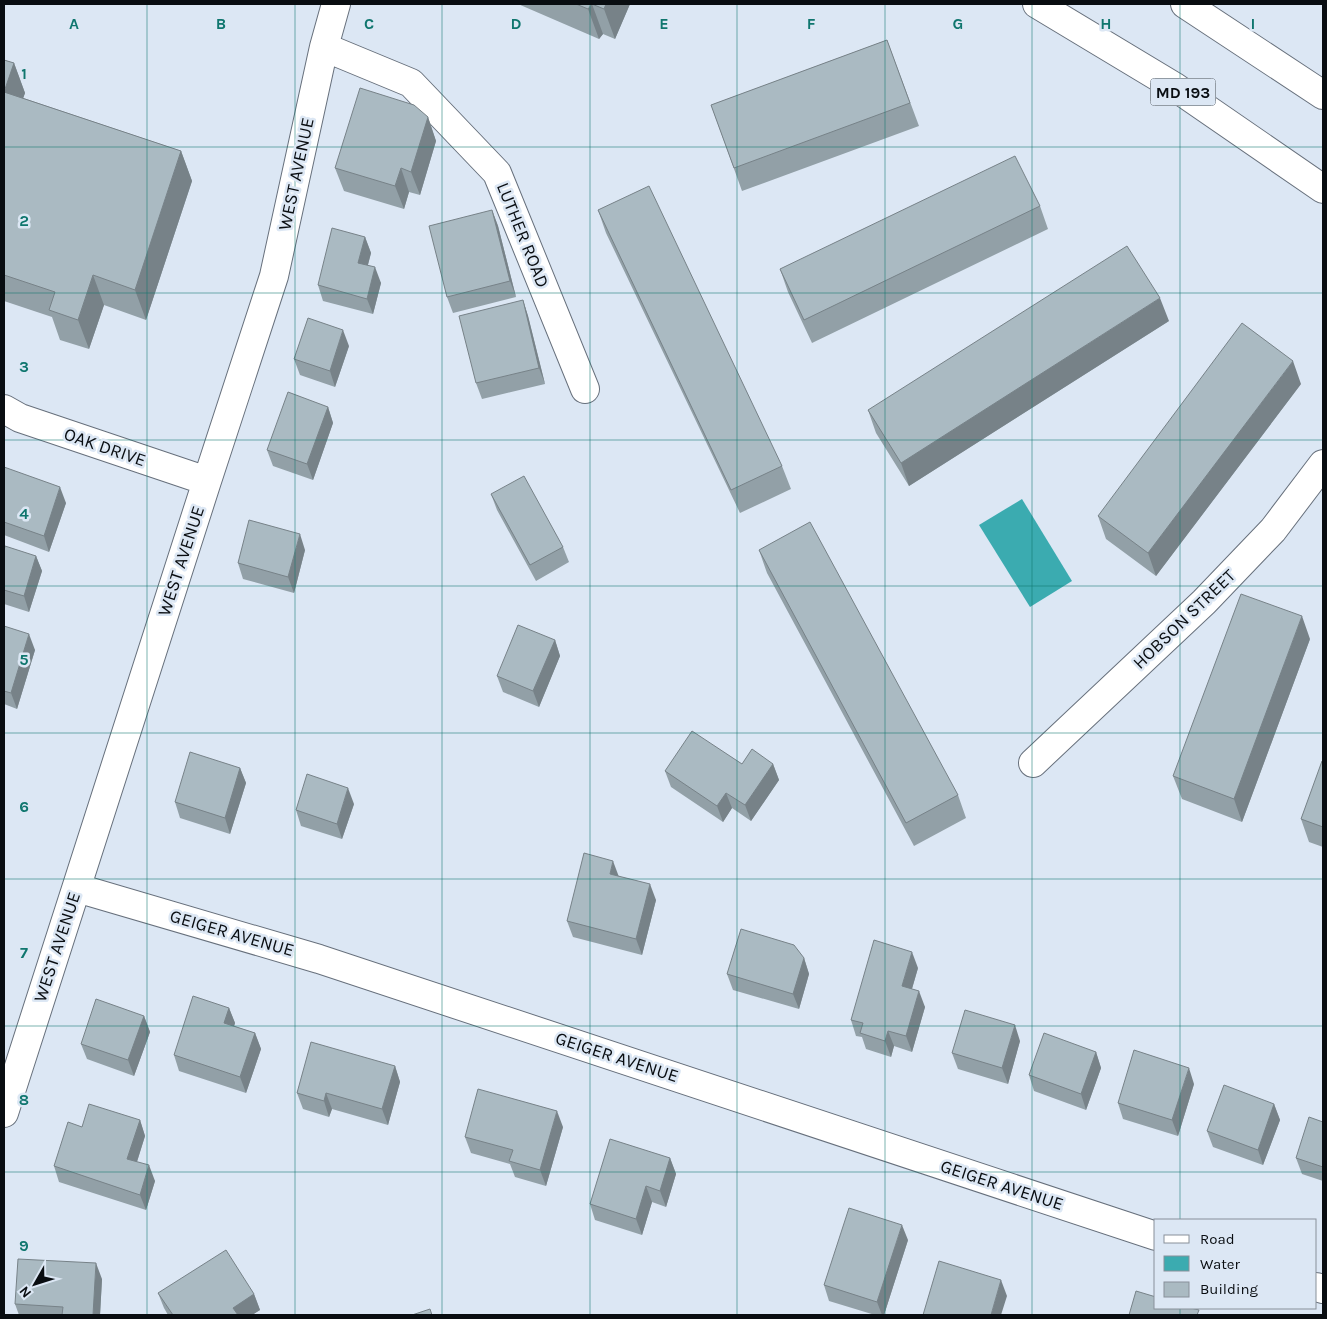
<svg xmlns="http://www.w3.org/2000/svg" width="1327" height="1319" viewBox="0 0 1327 1319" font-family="Karla,sans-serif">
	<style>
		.water { fill: #3babb0 }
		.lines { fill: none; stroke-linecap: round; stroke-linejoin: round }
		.minor-casing { stroke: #67707c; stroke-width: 30 }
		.major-casing { stroke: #67707c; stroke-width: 30 }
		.minor { stroke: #fff; stroke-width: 28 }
		.major { stroke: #fff; stroke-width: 28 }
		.wall { fill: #92a0a7 }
		.shaded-wall { fill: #778288 }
		.building { fill: #aabac2; stroke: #778288 }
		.grid { fill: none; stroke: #0f766e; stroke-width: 1; stroke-opacity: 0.55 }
		.labels { text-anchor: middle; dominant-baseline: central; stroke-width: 5; stroke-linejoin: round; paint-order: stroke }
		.shield { fill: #dce7f4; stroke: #484e55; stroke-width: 1 }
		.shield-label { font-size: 16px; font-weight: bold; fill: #090d11 }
		.street-label { font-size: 18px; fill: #090d11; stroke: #dce7f4 }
		.grid-label { font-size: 16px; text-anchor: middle; font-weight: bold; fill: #0f766e; stroke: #dce7f4; stroke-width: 5; stroke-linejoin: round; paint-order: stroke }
	</style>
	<rect width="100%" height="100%" fill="#dce7f4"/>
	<path class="water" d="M1022,499L1072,581L1030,607L979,525Z"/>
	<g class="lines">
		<defs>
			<path id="minor" d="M324,47L411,83L497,173L585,389
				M4,409L20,418L207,481
				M1033,763L1204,602L1273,530L1323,464
				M77,888L319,959L1156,1236
				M4,1113L207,481L274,276L324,47L336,4
				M1316,1287L1323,1289"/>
			<path id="major" d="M1037,4L1175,87L1323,189
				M1185,4L1323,95"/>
		</defs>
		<use href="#minor" class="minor-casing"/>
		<use href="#major" class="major-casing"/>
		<use href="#minor" class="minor"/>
		<use href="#major" class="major"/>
	</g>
	<path class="wall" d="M518,4H630L615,39L603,34L599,39Z
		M887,40L919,126L742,191L711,105Z
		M4,60L14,63L25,93L23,98L181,151L192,181L146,320L104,305L89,349L60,340L52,317L4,301Z
		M428,117L436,141L420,195L409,192L404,209L344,191L335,168Z
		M1040,206L1048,229L812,343L788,292L780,269Z
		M492,210L498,226L516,297L453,313L447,297Z
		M598,210L782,466L791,489L740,513L606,233Z
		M365,237L371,253L368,265L381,283L373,314L323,301L318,285Z
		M523,300L528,316L545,384L482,399L476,383Z
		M1169,321L909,486L876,433L868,410Z
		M349,346L335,387L300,375L294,359Z
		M1301,384L1156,576L1106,539L1098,516Z
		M328,407L333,423L313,480L273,466L267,450Z
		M4,467L66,503L49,552L4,535Z
		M491,494L563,547L569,562L536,581L497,510Z
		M305,550L294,593L243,579L238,563Z
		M759,550L958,795L966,818L914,846L767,573Z
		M4,551L36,556L42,571L29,612L4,604Z
		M4,626L35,650L17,709L4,704Z
		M1310,639L1242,822L1182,799L1173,776Z
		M555,640L560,656L539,707L503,692L497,676Z
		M1323,761V847L1309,842L1301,819Z
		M742,764H773L779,780L751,821L732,808L723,822L671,787L665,771Z
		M240,768L246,783L230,834L180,818L175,802Z
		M354,804L342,839L301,826L296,810Z
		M619,876L656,900L642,955L573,937L567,921Z
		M804,958L809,974L799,1009L733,990L727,974Z
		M918,968L912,989L925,1007L912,1052L894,1046L891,1057L866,1049L862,1037L856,1036L851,1020Z
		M229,1008L235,1023L234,1026L255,1033L261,1049L246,1093L179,1071L174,1055Z
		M144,1016L150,1032L134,1076L87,1059L81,1044Z
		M1020,1041L1008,1084L958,1069L952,1053Z
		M1096,1052L1101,1068L1086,1110L1034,1091L1029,1075Z
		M395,1066L400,1082L388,1125L332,1109L329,1117L303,1109L297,1093Z
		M1194,1084L1178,1136L1123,1119L1118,1103Z
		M1274,1104L1280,1120L1263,1165L1213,1147L1207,1131Z
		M140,1120L145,1136L137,1162L155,1181L146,1210L59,1182L54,1166L82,1127Z
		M1323,1122V1181L1302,1174L1296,1158Z
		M563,1127L546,1186L515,1177L510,1164L471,1153L465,1137Z
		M670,1158L676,1174L666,1207L652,1202L642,1235L595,1220L590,1204Z
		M908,1240L884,1315H875L829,1301L824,1285Z
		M102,1279L100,1315H19L15,1304Z
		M158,1293L254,1294L260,1310L252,1315H168L164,1308Z"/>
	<path class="shaded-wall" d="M592,4L603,34L599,39L588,9Z
		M606,4H630L615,39L604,9Z
		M14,63L25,93L15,122L4,92Z
		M428,117L436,141L420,195L411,172Z
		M181,151L192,181L146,320L135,290Z
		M401,168L409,192L404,209L395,186Z
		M492,210L498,226L516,297L510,281Z
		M365,237L371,253L364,279L358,263Z
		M375,267L381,283L373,314L367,299Z
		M93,275L104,305L89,349L78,320Z
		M1160,298L1169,321L909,486L901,463Z
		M523,300L528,316L545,384L539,368Z
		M343,330L349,346L335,387L330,371Z
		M1293,361L1301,384L1156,576L1148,553Z
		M328,407L333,423L313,480L307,464Z
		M60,487L66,503L49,552L44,536Z
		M300,534L305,550L294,593L288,577Z
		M36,556L42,571L29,612L24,596Z
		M1302,616L1310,639L1242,822L1234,799Z
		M29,634L35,650L17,709L11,693Z
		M555,640L560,656L539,707L533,691Z
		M773,764L779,780L751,821L745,805Z
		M240,768L246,783L230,834L225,818Z
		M348,788L354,804L342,839L337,824Z
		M726,793L732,808L723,822L717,806Z
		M613,861L619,877L610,874Z
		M650,884L656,900L642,955L636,939Z
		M912,952L918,968L908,1002L902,986Z
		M804,958L809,974L799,1009L793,994Z
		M919,991L925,1007L912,1052L906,1036Z
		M229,1008L235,1023L230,1039L224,1023Z
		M144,1016L150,1032L134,1076L128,1060Z
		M1015,1025L1020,1041L1008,1084L1002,1068Z
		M888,1031L894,1046L891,1057L885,1041Z
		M255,1033L261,1049L246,1093L240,1077Z
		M1096,1052L1101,1068L1086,1110L1081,1094Z
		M395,1066L400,1082L388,1125L382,1109Z
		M1189,1068L1194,1084L1178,1136L1172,1120Z
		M326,1093L332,1109L329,1117L324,1101Z
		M1274,1104L1280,1120L1263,1165L1258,1150Z
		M557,1111L563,1127L546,1186L540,1170Z
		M140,1120L145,1136L133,1174L127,1159Z
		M670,1158L676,1174L666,1207L660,1191Z
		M149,1165L155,1181L146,1210L140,1195Z
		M646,1186L652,1202L642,1235L636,1219Z
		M902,1225L908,1240L884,1315H882L877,1302Z
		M96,1263L102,1279L100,1315H93Z
		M1001,1280L1007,1296L1001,1315H991Z
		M254,1294L260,1310L252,1315H236L233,1308Z"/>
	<path class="building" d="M576,4H606L604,9L592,4L588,9Z
		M887,40L910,103L734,168L711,105Z
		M4,60L14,63L4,92L181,151L135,290L93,275L78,320L49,310L55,292L4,275Z
		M360,88L414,105L428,117L411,172L401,168L395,186L335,168Z
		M1015,156L1040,206L804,320L780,269Z
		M649,186L782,466L731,490L598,210Z
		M492,210L510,281L447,297L429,226Z
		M332,228L365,237L358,263L375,267L367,299L318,285Z
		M1127,246L1160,298L901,463L868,410Z
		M523,300L539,368L476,383L459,316Z
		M308,318L343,330L330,371L294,359Z
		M1242,323L1293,361L1148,553L1098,516Z
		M288,392L328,407L307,464L267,450Z
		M4,467L60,487L44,536L4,522Z
		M524,476L563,547L530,565L491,494Z
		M249,520L300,534L288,577L238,563Z
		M810,522L958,795L906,823L759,550Z
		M5,546L36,556L24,596L4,590V551Z
		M1241,594L1302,616L1234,799L1173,776Z
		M518,625L555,640L533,691L497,676Z
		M4,626L29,634L11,693L4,691Z
		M692,731L742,764L752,749L773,764L745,805L726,793L717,806L665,771Z
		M190,752L240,768L225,818L175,802Z
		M1322,761H1323V827L1301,819Z
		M307,774L348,788L337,824L296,810Z
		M584,853L613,861L610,874L650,884L636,939L567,921Z
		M741,929L794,945L804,958L793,994L727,974Z
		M874,940L912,952L902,986L919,991L906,1036L888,1031L885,1041L860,1033L863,1023L851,1020Z
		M193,996L229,1008L224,1023L255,1033L240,1077L174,1055Z
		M96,999L144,1016L128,1060L81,1044Z
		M965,1010L1015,1025L1002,1068L952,1053Z
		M1044,1033L1096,1052L1081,1094L1029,1075Z
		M311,1042L395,1066L382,1109L326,1093L324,1101L297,1093Z
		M1134,1050L1189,1068L1172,1120L1118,1103Z
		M1224,1085L1274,1104L1258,1150L1207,1131Z
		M478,1089L557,1111L540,1170L509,1161L513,1150L465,1137Z
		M89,1104L140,1120L127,1159L149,1165L140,1195L54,1166L68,1122L82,1127Z
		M1309,1117L1323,1122V1167L1296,1158Z
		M610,1139L670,1158L660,1191L646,1186L636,1219L590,1204Z
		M849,1208L902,1225L877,1302L824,1285Z
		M226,1250L254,1294L233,1308L238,1315H173L158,1293Z
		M18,1259L96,1263L93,1315H62L63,1307L15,1304Z
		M939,1261L1001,1280L991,1315H923Z
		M1136,1291L1156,1297V1308H1191L1199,1310L1197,1315H1129Z
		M430,1309L432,1315H412Z"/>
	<path class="grid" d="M147,4V1315M295,4V1315M442,4V1315M590,4V1315M737,4V1315M885,4V1315M1032,4V1315M1180,4V1220M4,147H1323M4,293H1323M4,440H1323M4,586H1323M4,733H1323M4,879H1323M4,1026H1323M4,1172H1323M1180,1308V1315"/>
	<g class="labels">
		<rect class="shield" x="1150.5" y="78.5" width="65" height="27" rx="4"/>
		<g class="shield-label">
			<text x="1183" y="92">MD 193</text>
		</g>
		<g class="street-label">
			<text transform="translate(296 174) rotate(-78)">WEST AVENUE</text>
			<text transform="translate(523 235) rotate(68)">LUTHER ROAD</text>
			<text transform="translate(105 447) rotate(19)">OAK DRIVE</text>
			<text transform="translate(181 561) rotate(-72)">WEST AVENUE</text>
			<text transform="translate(1184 619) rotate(-44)">HOBSON STREET</text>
			<text transform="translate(232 933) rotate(16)">GEIGER AVENUE</text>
			<text transform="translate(57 947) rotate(-72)">WEST AVENUE</text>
			<text transform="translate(617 1057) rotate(18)">GEIGER AVENUE</text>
			<text transform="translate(1002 1185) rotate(18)">GEIGER AVENUE</text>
		</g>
	</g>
	<g class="grid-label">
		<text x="74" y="29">A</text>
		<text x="221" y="29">B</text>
		<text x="369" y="29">C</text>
		<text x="516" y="29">D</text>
		<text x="664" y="29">E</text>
		<text x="811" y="29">F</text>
		<text x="958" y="29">G</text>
		<text x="1106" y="29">H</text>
		<text x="1253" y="29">I</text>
		<text x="24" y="79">1</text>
		<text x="24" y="226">2</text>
		<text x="24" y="372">3</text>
		<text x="24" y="519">4</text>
		<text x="24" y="665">5</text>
		<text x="24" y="812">6</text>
		<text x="24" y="958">7</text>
		<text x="24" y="1105">8</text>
		<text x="24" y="1251">9</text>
	</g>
	<rect width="1327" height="1319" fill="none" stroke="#090d11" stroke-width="10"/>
	<rect x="1154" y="1219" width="162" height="90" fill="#dce7f4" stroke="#889099"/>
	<rect x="1164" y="1235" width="25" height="8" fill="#ffffff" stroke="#889099"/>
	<text x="1200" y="1244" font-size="15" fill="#090d11">Road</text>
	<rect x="1164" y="1256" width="25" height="15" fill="#3babb0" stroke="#889099"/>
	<text x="1200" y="1269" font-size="15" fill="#090d11">Water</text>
	<rect x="1164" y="1282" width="25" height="15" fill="#aabac2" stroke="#889099"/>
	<text x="1200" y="1294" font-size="15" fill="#090d11">Building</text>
	<g transform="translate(35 1284) rotate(231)" stroke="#dce7f4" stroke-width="4" paint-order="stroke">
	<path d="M0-4L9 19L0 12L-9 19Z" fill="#090d11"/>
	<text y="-8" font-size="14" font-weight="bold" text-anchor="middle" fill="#090d11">N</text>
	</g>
</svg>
